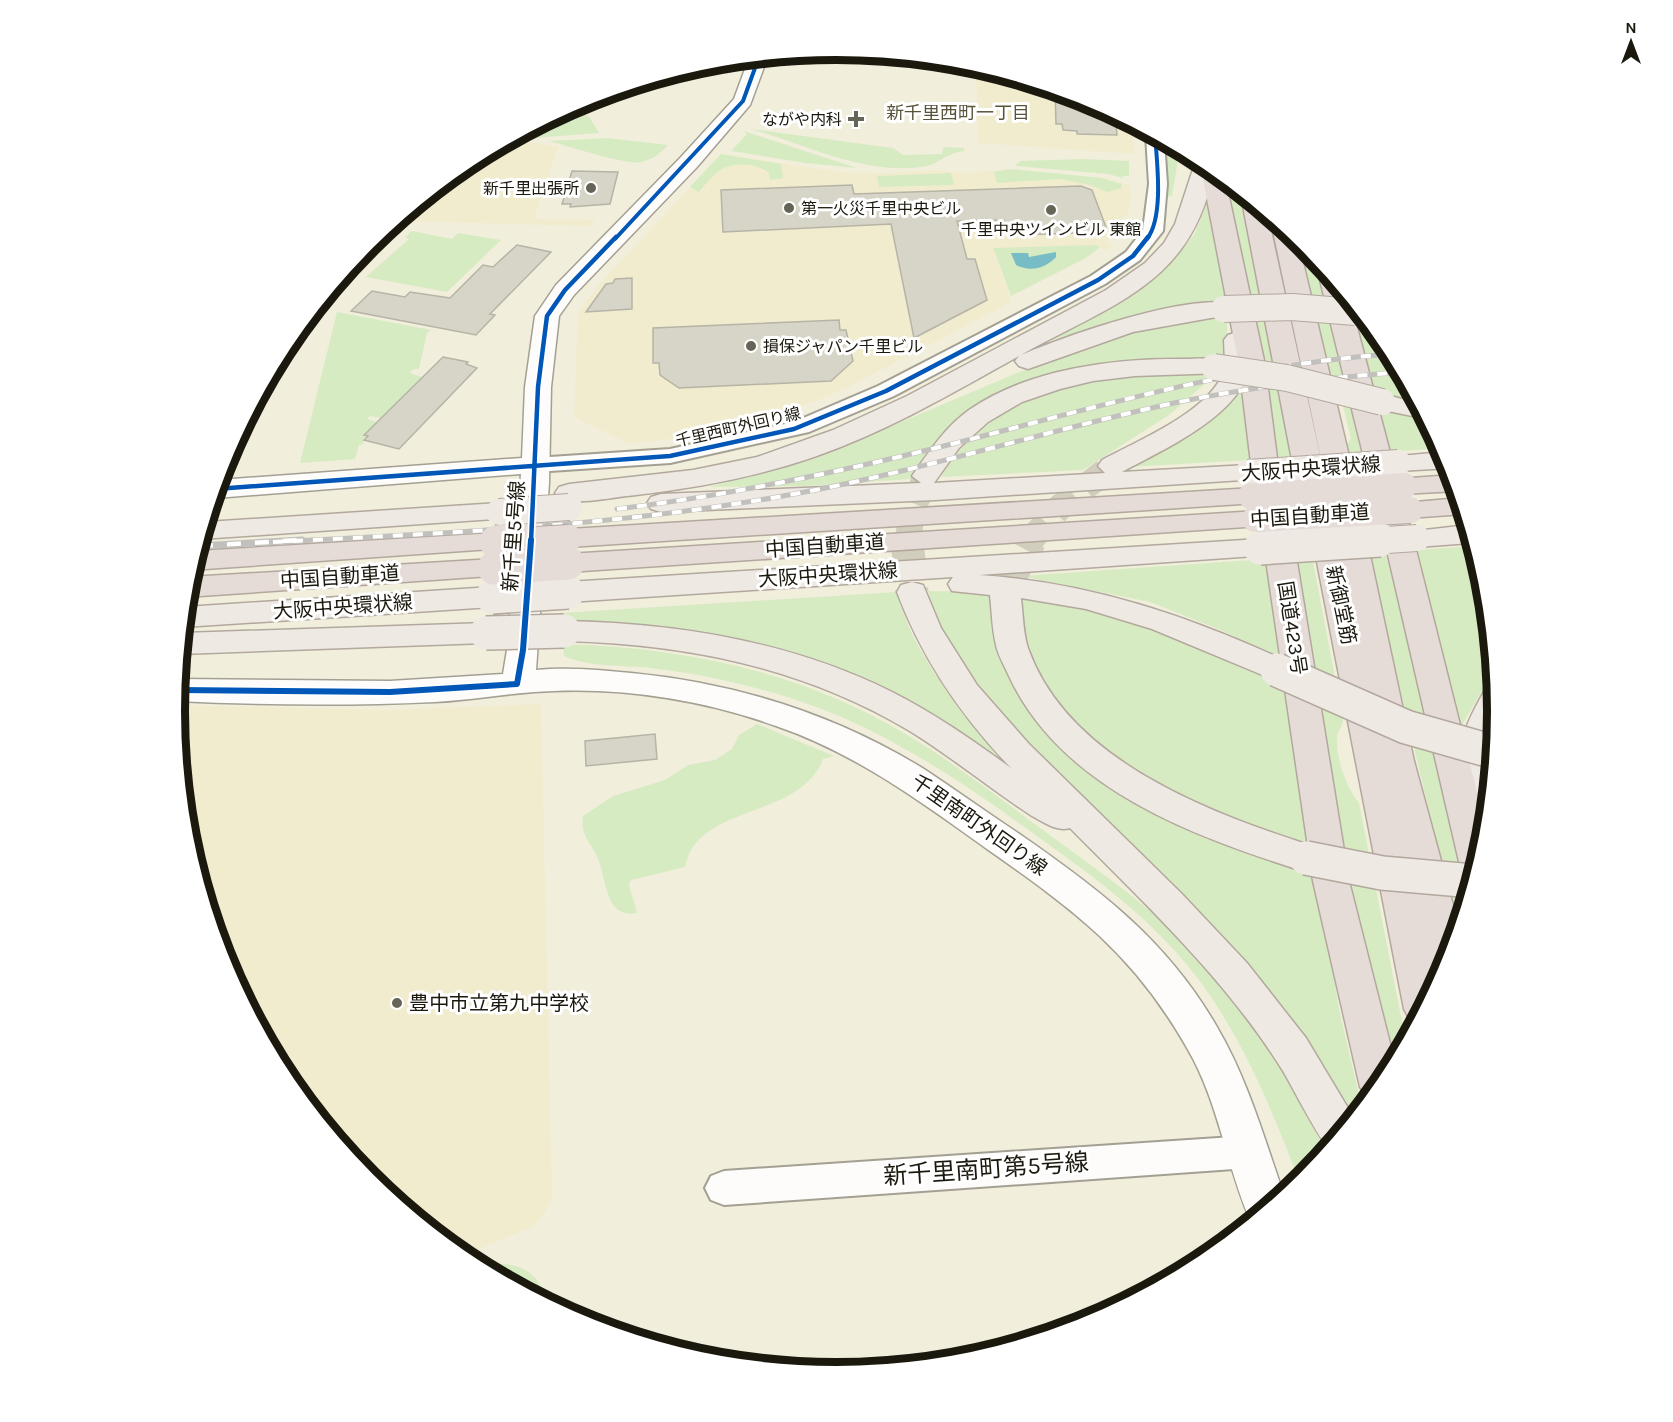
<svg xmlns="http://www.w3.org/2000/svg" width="1673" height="1422" viewBox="0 0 1673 1422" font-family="Karla,'Noto Sans JP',sans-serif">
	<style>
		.built { fill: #f1ecce }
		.green { fill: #d7ebc3 }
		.water { fill: #78bcc5 }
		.building { fill: #d7d5c7; stroke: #b6b4a6; stroke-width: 1.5 }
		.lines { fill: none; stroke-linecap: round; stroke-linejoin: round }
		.primary-tunnel-far1 { stroke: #d1cebd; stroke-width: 26; stroke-dasharray: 26 13; stroke-linecap: butt }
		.primary-tunnel { stroke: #d1cebd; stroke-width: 33; stroke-dasharray: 33 16; stroke-linecap: butt }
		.street-casing { stroke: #a3a093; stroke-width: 4 }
		.secondary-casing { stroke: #a3a093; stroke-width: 3 }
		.primary-casing { stroke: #b3a89d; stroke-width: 3 }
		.highway-casing { stroke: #b3a89d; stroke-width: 3 }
		.street { fill: #fdfcfa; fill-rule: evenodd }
		.secondary { fill: #fdfcfa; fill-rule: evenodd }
		.primary { fill: #efe9e4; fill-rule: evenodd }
		.highway { fill: #e5dbd7; fill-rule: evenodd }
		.rail-far1-casing { stroke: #c1c0bc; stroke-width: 5 }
		.rail-casing { stroke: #c1c0bc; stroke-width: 7 }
		.rail-far1 { stroke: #fff; stroke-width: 4; stroke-dasharray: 10; stroke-linecap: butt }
		.rail { stroke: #fff; stroke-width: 4.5; stroke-dasharray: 14; stroke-linecap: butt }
		.primary-bridge-far1-casing { stroke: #b3a89d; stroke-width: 28; stroke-linecap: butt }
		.primary-bridge-casing { stroke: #b3a89d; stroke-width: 36; stroke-linecap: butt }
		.highway-bridge-far1-casing { stroke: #b3a89d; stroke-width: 28; stroke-linecap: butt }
		.highway-bridge-casing { stroke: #b3a89d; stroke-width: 36; stroke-linecap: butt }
		.primary-bridge-far1 { stroke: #efe9e4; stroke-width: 26 }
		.primary-bridge { stroke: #efe9e4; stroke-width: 33 }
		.highway-bridge-far1 { stroke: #e5dbd7; stroke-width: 26 }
		.highway-bridge { stroke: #e5dbd7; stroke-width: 33 }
		.cycleway-far2-casing { stroke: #fff; stroke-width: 6 }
		.cycleway-far1-casing { stroke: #fff; stroke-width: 8 }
		.cycleway-casing { stroke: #fff; stroke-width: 10 }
		.cycleway-far2 { stroke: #0057b8; stroke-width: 4 }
		.cycleway-far1 { stroke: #0057b8; stroke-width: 4.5 }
		.cycleway { stroke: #0057b8; stroke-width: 6 }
		.poi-dot { fill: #666456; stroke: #fff; stroke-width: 2 }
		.labels { text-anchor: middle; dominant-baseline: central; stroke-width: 6; stroke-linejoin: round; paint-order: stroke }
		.far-poi-label { font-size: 16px; fill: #1b190e; stroke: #fff; text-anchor: end }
		.far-street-label { font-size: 16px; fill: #1b190e; stroke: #fff }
		.far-neighbourhood-label { font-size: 18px; fill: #595439; stroke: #fff }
		.street-label { font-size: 20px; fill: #1b190e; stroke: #fff }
		.poi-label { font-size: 20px; fill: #1b190e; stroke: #fff; text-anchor: start }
		.near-street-label { font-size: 24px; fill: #1b190e; stroke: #fff }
		.rim { fill: none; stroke: #1b190e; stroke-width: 8 }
	</style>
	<rect width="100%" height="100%" fill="#f1eedc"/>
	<path class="built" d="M976,66L1090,100L1132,123L1134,154L978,143Z
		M530,142L558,147L534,219L596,220L590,226L396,221L469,161L500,145Z
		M721,154L839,172L885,173L935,170L967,173L1010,169L1102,178L1129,185L1131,194L1128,215L1123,216L1106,242L1113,244L1107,251L1095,245L993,250L1012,302L848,387L814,402L745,424L677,438L630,444L574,417L578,313L599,285Z
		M541,704L552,1198L545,1212L534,1226L462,1256L369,1179L286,1078L225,964L188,840L176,705L384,710Z"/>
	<path class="green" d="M572,106L590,118L599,133L508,140Z
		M751,129L893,148L903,155L942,154L943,147L964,148V151C946,153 936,165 927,166C867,177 807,145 751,129Z
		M744,131L756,135L857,168L806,163L731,151L747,134Z
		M607,138L668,145C660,154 653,159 641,162C629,166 564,145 549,141Z
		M1162,139L1180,148L1172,196L1166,197Z
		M721,154L781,164L783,178L770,180L769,173C758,163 732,161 719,171C712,176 705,185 699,192L690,187Z
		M1083,159L1129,161V176H1123V178L1108,174L1015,166L1020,161Z
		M1010,169L1102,178L1121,184L1122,188L1107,192L1090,185L1061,179L997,183L994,172Z
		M951,173L954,185L879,187L877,176Z
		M1224,177L1242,192L1294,457L1273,458Z
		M1209,188L1226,303L1142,314L1045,342L1140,289L1167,267L1194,235L1204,211Z
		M412,231L452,239L458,233L501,240L447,292L366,277L409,239L405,237Z
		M1295,235L1319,261L1367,453L1346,454L1344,448L1351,439L1343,406L1335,397Z
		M1095,245L1100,247L1086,258L1011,296L993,248Z
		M337,312L431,330L427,333L419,369H414L410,373L422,377L381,418L370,416L367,419L377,422L365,435L363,444L359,445L355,459L300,463Z
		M1227,315V340L1221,362L1144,359L1095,365L947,431L927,452L911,479L805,486L709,487L814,459L1043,362L1130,332Z
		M1353,318L1367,320L1387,344L1419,404L1373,394Z
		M1190,372L1213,374V377L1169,415L1083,470L941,477C972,419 1042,387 1106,378C1133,374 1162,374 1190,372Z
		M1241,390L1250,460L1129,467L1237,391Z
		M1377,408L1427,420L1443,448L1388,452Z
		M1474,546L1485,582L1495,677L1480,694L1462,725H1459L1413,550Z
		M1390,551L1470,891L1460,922L1434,832L1368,553Z
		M1312,556L1343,720C1343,727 1337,731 1337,737C1336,759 1346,787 1359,803L1406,1042L1387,1077L1371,1011L1290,558Z
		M1266,559L1282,660L1223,631L1150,602L1021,576Z
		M928,591L991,592L993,635L1004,666L1021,699L1048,732L1207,837L1272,861L1316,871L1339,1009L1362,1108L1353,1120L1332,1083C1251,991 1171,898 1090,806C1032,741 950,679 928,591Z
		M897,592C915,664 971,720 1018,775L849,679L559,626L561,613Z
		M1022,595L1137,620L1286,685L1313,846C1220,821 1092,766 1043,678C1028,652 1023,625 1022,595Z
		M563,644C669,647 775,666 871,715C933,746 988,790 1043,830C1089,864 1136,896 1177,935C1241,996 1289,1073 1326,1153L1300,1183C1273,1113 1246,1045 1202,984C1158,924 1101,882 1041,839C960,780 878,724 781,695C740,683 700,674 658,669C626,664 593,669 564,656Z
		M757,724L834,756L823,759C800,820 697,803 685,867L631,880L629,885L637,913C605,919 607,881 598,859C592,844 579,834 583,816L613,796L665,780L688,765L715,760L732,749L739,735Z
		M502,1264C526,1265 541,1277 545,1301L483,1268Z"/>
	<path class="water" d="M1056,252V257C1045,269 1030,272 1016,265L1011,253H1028L1029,257Z"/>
	<path class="building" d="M1055,89L1090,100L1115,113L1117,135L1077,134V131L1063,130L1062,124H1056Z
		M572,171L618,172L610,204L570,207L571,204H562Z
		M852,185L854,194L1081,186L1092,190L1106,227H1102L1099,232L1020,235L1007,230L1004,220L957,221L967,259H975L987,300L914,338L891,224L723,232L721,190Z
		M517,245L551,252L490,314L495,315L476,335L351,311L372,291L405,297L410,292L450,298L483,265L493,267Z
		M632,278V309L586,312L606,284L613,283L615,279Z
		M839,320L840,330H846L853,361L831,381L679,388L660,375L659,363H653V328Z
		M443,357L468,362L466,364L477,368L399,449L364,440L368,436L364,435Z
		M655,734L657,759L586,766L585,741Z"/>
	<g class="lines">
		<path class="primary-tunnel-far1" d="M907,542L914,506L926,476
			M1029,542L1061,506L1112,466"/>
		<path class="primary-tunnel" d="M907,540L912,592
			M1005,594L1012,573L1030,540"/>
		<defs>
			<path id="street" d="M1149,131L1164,140L1167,184L1163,231L1140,260L1105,284L894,396L809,432L670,463L535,472L526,470L523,465L526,460L535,458L670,449L794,422L878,386L1091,276L1126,252L1143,230L1149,184L1146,135Z
				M1248,1136L1261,1141L1266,1152L1261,1163L1248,1168L724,1205L711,1200L705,1188L711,1176L724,1171Z"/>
			<path id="secondary" d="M768,56L750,105L697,167L574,295L559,316L551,387L549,483L536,670C567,667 600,670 631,673C735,683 835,714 924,769C956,790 986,812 1018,833C1099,889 1167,940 1217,1027C1248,1080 1264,1138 1284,1195L1251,1222C1226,1166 1219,1102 1187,1048C1133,953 1074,910 987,849C920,801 855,753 776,726C707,701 627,688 554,691C514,692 475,700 435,702C349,706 261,705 176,701L178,679L390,681L503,674L507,650L521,474L216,498L214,497L219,480L522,458L525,387L535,316L556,285L681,157L734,99L749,58Z"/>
			<path id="primary" d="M1197,157L1214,169C1193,285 1111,304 1021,355C1065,336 1187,293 1233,304L1236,309L1233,314L1133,332L1028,369L1019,366L1015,361L1019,356C953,393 886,432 814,457C756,477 697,488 636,495C612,497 582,505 559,499L555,493L559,487L569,484L693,470L757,457L833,430L907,396L1106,290L1145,263L1164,243L1175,224Z
				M1237,332L1246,335C1251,341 1251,348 1251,357C1250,412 1164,449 1122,472L1248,465L1258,467L1262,473L1258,479L935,500L661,512L651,509L647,503L651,497L661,494L921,483L912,476C929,452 944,428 969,410C1028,369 1114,358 1185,359C1197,359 1215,356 1225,364L1224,340L1228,335ZM1223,373C1208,412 1137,441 1102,460L1098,466L1105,473L934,483L959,448L988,422L1022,402L1060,389L1093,381L1135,376Z
				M1382,394L1418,403L1427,419L1373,408L1369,402L1373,396Z
				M1444,452L1451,468L1398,471L1388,469L1384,463L1388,457Z
				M499,503L509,506L513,512L509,518L201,539L206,522Z
				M1468,525L1473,542L1471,543L1417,547L1407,544L1402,538L1407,532Z
				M1260,539L1270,541L1275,548L1270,555L979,575C1089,582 1190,616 1288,662L1293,670L1288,678L1277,681L1152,629L1086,609L1021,598C1023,614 1023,633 1028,648C1068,762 1214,815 1319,848L1324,858L1319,868L1306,872C1195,837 1060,789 1008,674C1004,665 998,655 996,645C992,629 992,612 990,595L952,591L948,584L953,577L568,602L557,599L553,592L557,585L568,582Z
				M912,582L923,585L941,628L977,685L1029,744L1181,893L1247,963L1306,1038L1354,1118L1329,1148C1321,1143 1291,1084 1283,1071C1226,979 1145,904 1070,828C1056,832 1044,822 1032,816C990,789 951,756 908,730C802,667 686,644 564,641L553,638L548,631L553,624L564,621C676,623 790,641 892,692C934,713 972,740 1011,768C961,716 922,659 897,592L901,585Z
				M492,587L503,590L507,597L503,604L492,607L183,627L185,607Z
				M486,623L497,626L502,633L497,640L486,643L181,654L183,633Z
				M1496,687L1498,711L1490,756L1485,840L1477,868L1468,866C1461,853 1460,839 1458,825C1450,770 1457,737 1485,690Z"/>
			<path id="highway" d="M1204,163L1225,178L1265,365L1277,458L1297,562L1349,881L1395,1063L1386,1079L1368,1100L1360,1087L1313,881L1261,526L568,572L557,570L553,563L557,556L568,554L1258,511L1257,503L569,547L559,544L554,538L559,532L569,529L1254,488L1239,365L1201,168Z
				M1245,196L1267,212L1326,483L1272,226L1277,221L1297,237L1348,452L1414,761L1459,927L1442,974L1436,972L1438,982L1416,1023L1410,1020L1404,1009L1316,557L1291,455L1242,201Z
				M1326,270L1349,297L1397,479L1453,475L1458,491L1401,494L1404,503L1460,498L1465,514L1408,518L1486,828L1474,878L1465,876L1460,866L1388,555L1319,276Z
				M496,533L506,536L511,542L506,548L191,570L197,551Z
				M494,559L505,561L509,568L505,575L186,597L189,577Z"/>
		</defs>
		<use href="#street" class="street-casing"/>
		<use href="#secondary" class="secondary-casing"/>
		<use href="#primary" class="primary-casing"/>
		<use href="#highway" class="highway-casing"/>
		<use href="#street" class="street"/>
		<use href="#secondary" class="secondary"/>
		<use href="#primary" class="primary"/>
		<use href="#highway" class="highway"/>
		<defs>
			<path id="rail-far1" d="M617,509C732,495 844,471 956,443C1100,406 1243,364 1392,354
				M273,542C447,533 622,526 794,494C922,471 1047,430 1174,403C1250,387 1325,378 1402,372"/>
			<path id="rail" d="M199,546L302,540"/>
		</defs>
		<use href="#rail-far1" class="rail-far1-casing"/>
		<use href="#rail" class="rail-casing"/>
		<use href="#rail-far1" class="rail-far1"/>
		<use href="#rail" class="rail"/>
		<defs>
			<path id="primary-bridge-far1" d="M1224,309L1292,307L1355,312
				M1214,367L1287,378L1382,402
				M1248,473L1398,463
				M499,512L569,507
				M1356,542L1417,538"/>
			<path id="primary-bridge" d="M1260,548L1380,540
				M492,597L568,592
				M486,633L564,631
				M1277,670L1406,727L1494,752
				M1306,858L1382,873L1473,881"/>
			<path id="highway-bridge-far1" d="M1251,496L1404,486
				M1255,519L1410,510
				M499,542L569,538"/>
			<path id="highway-bridge" d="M496,542L526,540
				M494,568L568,563"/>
		</defs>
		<use href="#primary-bridge-far1" class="primary-bridge-far1-casing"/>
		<use href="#primary-bridge" class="primary-bridge-casing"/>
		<use href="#highway-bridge-far1" class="highway-bridge-far1-casing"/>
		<use href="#highway-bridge" class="highway-bridge-casing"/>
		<use href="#primary-bridge-far1" class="primary-bridge-far1"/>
		<use href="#primary-bridge" class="primary-bridge"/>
		<use href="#highway-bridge-far1" class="highway-bridge-far1"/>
		<use href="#highway-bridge" class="highway-bridge"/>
		<defs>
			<path id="cycleway-far2" d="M615,239L743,101L759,57
				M1147,239C1164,217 1157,162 1155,135"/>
			<path id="cycleway-far1" d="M216,489L670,456L794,429L886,391L1098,280L1133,256L1148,237
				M531,542L538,387L547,316L565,290L616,237"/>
			<path id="cycleway" d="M177,690L390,692L517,684L523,650L531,540"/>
		</defs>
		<use href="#cycleway-far2" class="cycleway-far2-casing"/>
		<use href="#cycleway-far1" class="cycleway-far1-casing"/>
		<use href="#cycleway" class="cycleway-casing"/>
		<use href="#cycleway-far2" class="cycleway-far2"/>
		<use href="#cycleway-far1" class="cycleway-far1"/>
		<use href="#cycleway" class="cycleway"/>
	</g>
	<g class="poi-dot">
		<path d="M853 110h6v6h6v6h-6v6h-6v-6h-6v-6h6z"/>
		<circle cx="591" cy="188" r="6"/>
		<circle cx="789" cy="208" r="6"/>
		<circle cx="1051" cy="210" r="6"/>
		<circle cx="751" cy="346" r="6"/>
		<circle cx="397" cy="1003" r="6"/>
	</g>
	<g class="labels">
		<g class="far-poi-label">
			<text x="842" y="119">ながや内科</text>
			<text x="579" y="188">新千里出張所</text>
			<text x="801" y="208" text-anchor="start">第一火災千里中央ビル</text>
			<text x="1051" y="229" text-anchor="middle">千里中央ツインビル 東館</text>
			<text x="763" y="346" text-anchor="start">損保ジャパン千里ビル</text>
		</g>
		<g class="far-street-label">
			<text transform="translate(738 427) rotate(-13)">千里西町外回り線</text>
		</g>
		<g class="far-neighbourhood-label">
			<text x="958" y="113">新千里西町一丁目</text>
		</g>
		<g class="street-label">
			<text transform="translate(1311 469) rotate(-4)">大阪中央環状線</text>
			<text transform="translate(1310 516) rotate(-4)">中国自動車道</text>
			<text transform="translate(514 536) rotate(-86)">新千里5号線</text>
			<text transform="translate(825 546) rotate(-4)">中国自動車道</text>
			<text transform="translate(828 575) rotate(-4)">大阪中央環状線</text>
			<text transform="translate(340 577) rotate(-4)">中国自動車道</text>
			<text transform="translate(1341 605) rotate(78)">新御堂筋</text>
			<text transform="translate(343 607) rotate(-4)">大阪中央環状線</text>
			<text transform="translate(1292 628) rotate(81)">国道423号</text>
			<text transform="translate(979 825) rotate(35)">千里南町外回り線</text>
		</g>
		<g class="poi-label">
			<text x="409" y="1003">豊中市立第九中学校</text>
		</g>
		<g class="near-street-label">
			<text transform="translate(986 1169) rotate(-4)">新千里南町第5号線</text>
		</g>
	</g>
	<path d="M0 0H1673V1422H0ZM185 711a651 651 0 1 1 1302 0a651 651 0 1 1-1302 0Z" fill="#fff" fill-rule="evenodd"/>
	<path class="rim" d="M185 711a651 651 0 1 1 1302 0a651 651 0 1 1-1302 0Z"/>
	<g transform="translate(1631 42)" stroke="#ffffff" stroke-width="4.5" paint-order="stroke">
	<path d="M0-4.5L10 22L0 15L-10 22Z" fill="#1b190e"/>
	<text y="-9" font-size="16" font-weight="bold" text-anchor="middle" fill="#1b190e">N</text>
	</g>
</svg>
